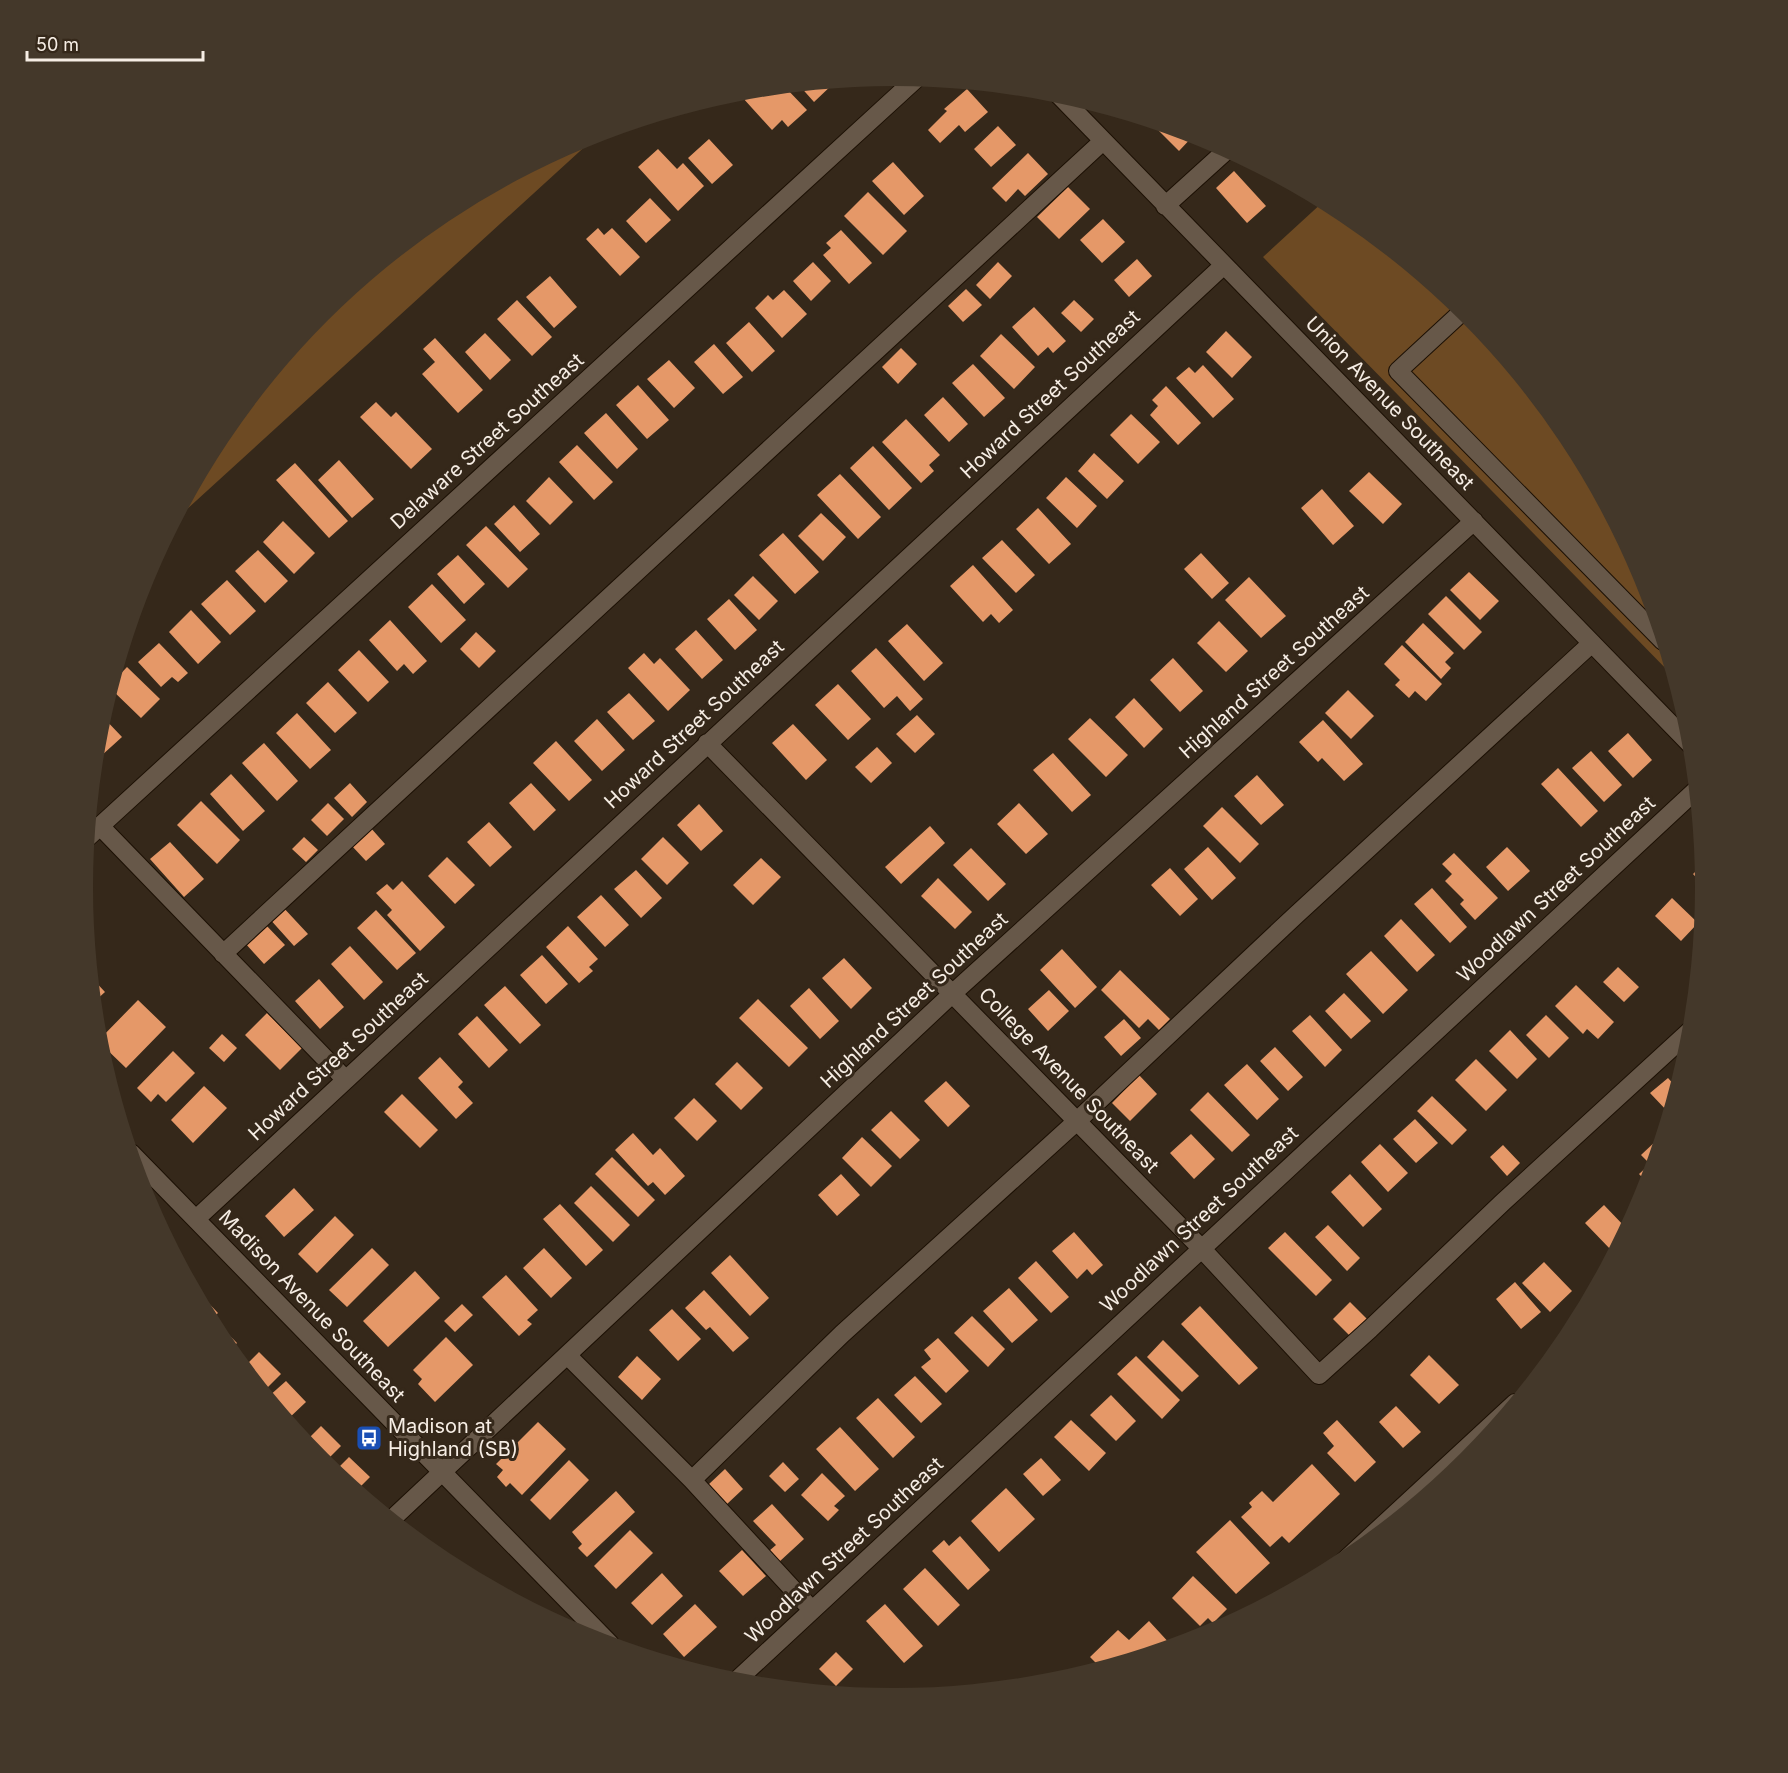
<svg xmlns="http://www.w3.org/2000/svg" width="1788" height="1773" viewBox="0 0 1788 1773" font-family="Inter,sans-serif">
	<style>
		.green { fill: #6d4a23 }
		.building { fill: #e59868 }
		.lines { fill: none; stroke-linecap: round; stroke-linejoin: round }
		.minor-casing { stroke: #1c1004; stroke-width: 20 }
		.minor { stroke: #675849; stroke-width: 18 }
		.labels { text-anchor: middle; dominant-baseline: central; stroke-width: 6; stroke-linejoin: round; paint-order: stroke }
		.street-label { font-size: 20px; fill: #f6ede4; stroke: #35281a }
		.poi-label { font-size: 20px; fill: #f6ede4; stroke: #35281a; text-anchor: start }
	</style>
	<rect width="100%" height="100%" fill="#35281a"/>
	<path class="green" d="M602,131L174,521L219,435L320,312L443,212L584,137Z
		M1324,201L1345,212L1468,313L1569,436L1644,576L1674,677L1263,257Z"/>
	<path class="building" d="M832,81L834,83L814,102L798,84Z
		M784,86L807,110L788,127L782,120L772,130L742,97L751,89Z
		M967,89L988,112L965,132L959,125L940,143L928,130L947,111L944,109Z
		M1159,123L1195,134L1179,151L1155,127Z
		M998,126L1016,145L991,167L974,149Z
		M709,139L733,165L712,184L688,158Z
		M658,149L677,169L683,163L704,186L678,211L638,167Z
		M1028,153L1048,174L1025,196L1018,189L1006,202L992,188Z
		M893,162L924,196L904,215L872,181Z
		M1234,171L1266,206L1247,223L1216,188Z
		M1068,187L1090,209L1059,239L1037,217Z
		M868,192L907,231L883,255L844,216Z
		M650,198L671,220L646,243L626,221Z
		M1103,219L1125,242L1102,263L1080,240Z
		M598,228L604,235L612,228L640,257L620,276L586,239Z
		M841,230L872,263L849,284L823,255L831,248L826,243Z
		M1137,259L1152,276L1129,297L1114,280Z
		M813,262L831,281L811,301L793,281Z
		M998,262L1012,276L990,299L976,285Z
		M550,276L577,307L554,328L526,297Z
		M966,289L982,305L963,322L948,306Z
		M784,290L807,314L782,338L755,308L768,295L773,300Z
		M517,300L552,337L532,356L497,319Z
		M1074,300L1094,319L1081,332L1061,313Z
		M1034,307L1066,341L1053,353L1048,347L1038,356L1012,327Z
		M749,322L775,351L752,372L726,343Z
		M1226,331L1252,357L1232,378L1206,352Z
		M485,333L511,360L490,380L465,352Z
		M1001,334L1035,367L1014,389L980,356Z
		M435,338L483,390L458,413L422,374L435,362L423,349Z
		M714,344L743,377L723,394L694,362Z
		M901,348L917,364L898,384L882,367Z
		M669,360L695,388L674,408L647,379Z
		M973,364L1005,398L984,417L952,383Z
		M1203,365L1234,399L1213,418L1176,378L1189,367L1195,373Z
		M638,385L669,420L647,439L616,405Z
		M1166,386L1201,423L1178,445L1150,415L1158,406L1152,400Z
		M943,397L968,424L949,442L924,415Z
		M376,402L391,417L396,412L432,449L411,469L360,417Z
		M606,413L638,449L617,469L584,433Z
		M1131,414L1160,442L1138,464L1110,435Z
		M906,419L940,455L929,465L934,471L921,483L882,442Z
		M577,445L613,482L594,500L559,462Z
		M873,446L912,488L889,510L850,468Z
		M1094,453L1124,481L1107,499L1078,471Z
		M339,460L374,499L352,518L318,480Z
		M295,463L348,521L329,538L276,480Z
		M1369,472L1402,504L1383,524L1349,491Z
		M840,474L881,517L858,539L817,495Z
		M549,477L573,502L550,525L526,501Z
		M1066,477L1097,506L1077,528L1046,498Z
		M1322,489L1354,526L1333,545L1301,508Z
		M514,505L540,534L520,552L494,524Z
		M1038,508L1071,544L1049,564L1016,529Z
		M821,513L846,537L823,561L798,536Z
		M283,521L315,553L294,574L263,542Z
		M486,526L528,569L508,588L466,545Z
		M783,533L819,572L795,594L759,555Z
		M1002,540L1035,575L1016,593L982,558Z
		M258,550L288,581L265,603L235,571Z
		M1201,553L1229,583L1212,599L1184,569Z
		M458,555L485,584L464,604L437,574Z
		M973,565L1013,610L999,623L991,614L983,622L950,586Z
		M1469,572L1499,601L1480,620L1450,590Z
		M753,576L778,601L759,620L734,595Z
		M1249,577L1286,616L1261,638L1225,600Z
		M227,580L256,611L230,635L201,604Z
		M432,584L466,620L441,643L408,607Z
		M1446,596L1482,632L1464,650L1428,614Z
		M729,599L757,630L735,650L707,619Z
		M191,610L221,642L198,664L169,632Z
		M390,620L427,661L413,674L404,664L397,671L369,640Z
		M1219,621L1248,651L1226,672L1197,643Z
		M1423,623L1454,653L1445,662L1451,668L1441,679L1405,642Z
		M907,624L943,663L924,681L888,641Z
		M696,630L723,660L702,679L675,649Z
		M476,632L496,651L479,668L460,649Z
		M159,643L188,673L178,682L172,677L161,687L138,662Z
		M1402,645L1442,684L1426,701L1415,691L1409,698L1395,685L1400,680L1384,664Z
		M876,648L923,699L910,711L897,696L884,708L851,671Z
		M359,650L389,682L368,702L338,670Z
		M644,653L654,664L660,658L690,690L668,711L628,668Z
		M1173,658L1203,691L1180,712L1150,680Z
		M127,667L160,699L141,718L110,688L112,683Z
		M328,682L357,713L335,733L306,703Z
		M838,684L871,719L848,740L815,705Z
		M1348,690L1374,716L1351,739L1325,713Z
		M629,693L655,721L633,740L607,712Z
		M1134,698L1163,729L1144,748L1115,717Z
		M297,713L331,750L310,769L276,733Z
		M917,715L935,734L915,753L896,734Z
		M102,716L122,737L101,756L96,751L98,728Z
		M1090,718L1128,755L1106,777L1068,739Z
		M597,719L625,750L602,771L574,741Z
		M1323,720L1363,764L1344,781L1322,758L1318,762L1299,742Z
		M793,724L827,760L806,780L772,743Z
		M1628,733L1652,760L1633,778L1608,751Z
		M556,741L592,780L569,801L533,763Z
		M264,743L298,781L277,801L242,763Z
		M877,747L892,763L871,783L855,767Z
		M1591,751L1622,785L1604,802L1572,768Z
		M1053,753L1091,795L1072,812L1033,770Z
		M1558,768L1598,811L1581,827L1541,784Z
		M231,774L265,811L243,831L210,794Z
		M1257,775L1284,805L1261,825L1234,796Z
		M350,783L367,802L352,817L334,798Z
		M531,783L556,810L534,831L509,803Z
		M201,801L240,840L217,864L177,825Z
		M328,803L344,819L327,836L311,820Z
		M1019,803L1048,834L1026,854L997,824Z
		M699,804L723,831L701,851L677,825Z
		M1222,807L1259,844L1240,863L1203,826Z
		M489,822L512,847L490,867L467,842Z
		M930,826L945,843L901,884L885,867Z
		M370,827L385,844L366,861L351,845Z
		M304,837L318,850L306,862L292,849Z
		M663,837L689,863L667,885L641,859Z
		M170,842L204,879L184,897L150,859Z
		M1208,847L1236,878L1212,900L1184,869Z
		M1507,847L1530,871L1508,891L1486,867Z
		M971,848L1006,884L988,901L953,865Z
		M1454,853L1498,898L1475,920L1460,904L1464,900L1445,881L1452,874L1442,864Z
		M447,857L475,885L455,904L428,876Z
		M761,858L781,877L753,905L733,885Z
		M1703,864L1705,887L1693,874Z
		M1170,868L1198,899L1180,916L1151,885Z
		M636,870L662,898L641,918L614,889Z
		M938,878L972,912L955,929L921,896Z
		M402,881L445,927L420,951L387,915L392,910L376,893L387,884L393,890Z
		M1432,888L1467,927L1450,943L1414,904Z
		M601,895L629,925L605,947L577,917Z
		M1672,898L1698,923L1681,941L1655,916Z
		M281,905L308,934L294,946L268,917Z
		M376,910L416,953L397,970L357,928Z
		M1401,919L1435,955L1417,972L1384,936Z
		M265,924L285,945L264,964L245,943Z
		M568,926L598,959L589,967L593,971L579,983L546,947Z
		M350,946L383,982L364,1000L331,964Z
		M1062,949L1097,987L1075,1008L1040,970Z
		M1371,951L1408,990L1383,1014L1346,974Z
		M542,955L568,984L546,1004L520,975Z
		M844,958L872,988L851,1009L822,978Z
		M1618,967L1639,987L1624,1002L1603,982Z
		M1120,970L1170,1019L1159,1030L1148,1019L1139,1028L1101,990Z
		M91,977L105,992L94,1002Z
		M319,979L344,1007L320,1029L295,1001Z
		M1576,985L1614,1022L1598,1039L1587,1029L1583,1034L1555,1006Z
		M505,986L541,1025L520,1044L484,1005Z
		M809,988L839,1021L820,1039L790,1006Z
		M1049,990L1069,1011L1048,1031L1028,1009Z
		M1344,993L1371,1021L1351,1039L1325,1011Z
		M758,999L808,1048L789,1067L739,1018Z
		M138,1000L166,1027L126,1068L98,1041Z
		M267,1013L302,1048L280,1070L245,1035Z
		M1310,1015L1342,1050L1325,1067L1292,1031Z
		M1546,1015L1569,1038L1549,1058L1526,1035Z
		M477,1016L508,1050L489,1068L458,1034Z
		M1124,1019L1141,1038L1121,1056L1104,1037Z
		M1510,1030L1537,1059L1517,1079L1489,1051Z
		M222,1034L237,1048L224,1062L209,1048Z
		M1275,1047L1303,1077L1288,1091L1260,1061Z
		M173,1051L195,1073L166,1102L158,1094L151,1102L137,1088Z
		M440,1057L463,1082L458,1087L473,1103L456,1119L418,1078Z
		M1476,1059L1507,1090L1486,1111L1455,1080Z
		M737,1062L763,1088L741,1110L715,1084Z
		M1247,1064L1279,1099L1257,1120L1224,1085Z
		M1139,1075L1157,1094L1130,1121L1112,1103Z
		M1668,1078L1677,1088L1670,1109L1668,1112L1650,1093Z
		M946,1081L970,1106L948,1127L924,1101Z
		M204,1086L227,1108L193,1143L171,1120Z
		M1208,1092L1250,1135L1232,1152L1190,1110Z
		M402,1094L438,1130L420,1148L384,1112Z
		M1432,1096L1467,1130L1452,1145L1417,1111Z
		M694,1098L717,1121L697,1141L674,1118Z
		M891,1111L920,1140L900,1159L871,1130Z
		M1415,1119L1438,1143L1416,1163L1393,1139Z
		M633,1133L653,1155L660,1148L685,1176L665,1195L653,1182L648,1186L615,1150Z
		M1191,1134L1215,1159L1194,1179L1170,1153Z
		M862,1137L892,1166L871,1187L842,1158Z
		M1658,1139L1661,1142L1648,1183L1639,1174L1650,1164L1641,1155Z
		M1380,1144L1408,1173L1388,1192L1361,1162Z
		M1503,1145L1520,1163L1507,1176L1490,1157Z
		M612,1157L655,1200L638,1217L595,1174Z
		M841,1174L860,1195L837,1216L818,1195Z
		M1350,1174L1382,1209L1363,1227L1331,1192Z
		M591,1186L630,1225L613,1242L574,1203Z
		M294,1188L314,1210L284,1237L265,1216Z
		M560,1204L603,1250L586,1266L543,1219Z
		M1604,1205L1627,1229L1618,1245L1612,1251L1585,1223Z
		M335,1216L354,1235L317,1273L298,1254Z
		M1328,1225L1360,1258L1347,1271L1315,1237Z
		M1074,1232L1103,1265L1092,1275L1087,1269L1077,1279L1052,1251Z
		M1285,1232L1332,1280L1316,1296L1268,1248Z
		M372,1248L389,1265L347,1307L329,1290Z
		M544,1248L572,1278L551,1298L523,1268Z
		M730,1255L769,1298L750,1316L711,1273Z
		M1036,1261L1069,1297L1051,1313L1018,1278Z
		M1544,1262L1572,1291L1550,1312L1522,1283Z
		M415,1271L440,1298L388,1347L363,1321Z
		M506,1275L538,1310L527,1320L532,1324L519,1336L482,1297Z
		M1515,1282L1541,1312L1521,1329L1496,1299Z
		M1009,1288L1038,1320L1012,1343L983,1311Z
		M704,1290L749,1338L733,1352L710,1327L706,1330L685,1308Z
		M197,1291L218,1313L210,1320L195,1293Z
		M1350,1302L1367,1319L1350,1336L1333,1319Z
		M462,1304L473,1315L455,1332L444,1321Z
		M1200,1306L1258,1368L1239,1385L1181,1324Z
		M672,1309L701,1339L678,1361L649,1330Z
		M972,1316L1005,1349L988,1367L954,1333Z
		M216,1322L237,1343L230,1350L213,1325Z
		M446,1337L473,1365L435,1402L418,1384L422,1379L413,1370Z
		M938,1338L969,1371L946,1393L921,1367L931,1359L924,1350Z
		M1163,1340L1199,1376L1182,1392L1147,1357Z
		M259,1352L281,1374L264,1391L244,1367Z
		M1429,1355L1459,1385L1439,1404L1410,1375Z
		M637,1356L661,1379L642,1400L618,1377Z
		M1136,1356L1180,1400L1162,1419L1117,1374Z
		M915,1376L942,1404L921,1423L894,1395Z
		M286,1381L306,1402L287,1420L268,1397Z
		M1111,1395L1136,1421L1116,1441L1090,1415Z
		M878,1398L915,1437L893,1458L856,1418Z
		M1396,1406L1421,1432L1403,1448L1379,1422Z
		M1071,1420L1106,1453L1089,1471L1054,1437Z
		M1337,1420L1376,1462L1355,1482L1327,1453L1334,1446L1323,1433Z
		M538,1422L566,1449L522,1495L510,1483L506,1487L497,1477L503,1470L496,1464Z
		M321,1426L341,1446L324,1463L305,1442Z
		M840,1427L879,1469L855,1491L816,1449Z
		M349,1457L370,1477L357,1490L334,1472Z
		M1041,1458L1061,1480L1043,1496L1023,1474Z
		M569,1460L589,1480L550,1520L530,1500Z
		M783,1462L799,1479L785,1492L769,1476Z
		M1312,1464L1340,1494L1289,1543L1282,1536L1270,1547L1241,1517L1252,1507L1249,1503L1262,1491L1273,1502Z
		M725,1469L743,1489L726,1505L708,1485Z
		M822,1473L845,1496L834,1506L839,1510L828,1521L801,1495Z
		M1006,1488L1035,1519L999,1552L971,1521Z
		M616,1491L635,1512L587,1557L578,1548L582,1544L572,1532Z
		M772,1504L804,1539L779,1562L769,1551L776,1545L753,1521Z
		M1230,1520L1270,1563L1236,1594L1196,1552Z
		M630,1530L653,1553L616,1589L594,1566Z
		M960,1536L990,1570L968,1590L932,1551L944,1540L949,1546Z
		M434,1545L452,1566L429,1550Z
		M742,1550L766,1576L743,1596L719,1571Z
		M925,1568L960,1605L938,1626L903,1589Z
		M475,1572L486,1584L471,1576Z
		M662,1573L683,1596L652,1625L631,1603Z
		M1193,1576L1227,1609L1213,1623L1208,1618L1200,1626L1172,1598Z
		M695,1604L717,1627L684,1657L663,1634Z
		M885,1604L923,1646L904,1663L866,1621Z
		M1149,1621L1172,1646L1096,1669L1095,1667L1097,1664L1090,1657L1118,1630L1129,1640Z
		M836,1652L853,1669L836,1686L819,1669Z"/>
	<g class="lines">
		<defs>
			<path id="minor" d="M1056,92L1692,746
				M1165,206L1228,149
				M1464,310L1398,371L1663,641
				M707,743L1201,1248L1319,1375L1370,1329L1503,1202L1691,1030
				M100,826L345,1079
				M87,838L918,77
				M223,954L1103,141
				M131,1153L610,1644
				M196,1219L1224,265
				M567,1355L692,1480L812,1610
				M692,1480L842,1334L1077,1121L1296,915L1592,643
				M392,1519L952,994L1474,521
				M1342,1563L1515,1403
				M735,1682L1696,790"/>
		</defs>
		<use href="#minor" class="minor-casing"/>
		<use href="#minor" class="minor"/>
	</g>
	<defs>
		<symbol id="bus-square" viewBox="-11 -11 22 22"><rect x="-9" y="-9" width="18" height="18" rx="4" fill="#1a4fb4" stroke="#35281a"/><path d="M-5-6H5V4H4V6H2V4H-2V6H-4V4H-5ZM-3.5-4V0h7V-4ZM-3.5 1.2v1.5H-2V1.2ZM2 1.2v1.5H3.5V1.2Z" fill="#fff"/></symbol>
	</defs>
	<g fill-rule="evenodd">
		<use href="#bus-square" x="354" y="1423" width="30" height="30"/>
	</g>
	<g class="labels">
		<g class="street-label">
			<text transform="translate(1050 394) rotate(-43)">Howard Street Southeast</text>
			<text transform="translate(1390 403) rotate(46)">Union Avenue Southeast</text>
			<text transform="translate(487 441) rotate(-42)">Delaware Street Southeast</text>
			<text transform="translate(1274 672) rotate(-42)">Highland Street Southeast</text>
			<text transform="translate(694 724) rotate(-43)">Howard Street Southeast</text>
			<text transform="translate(1556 889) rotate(-43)">Woodlawn Street Southeast</text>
			<text transform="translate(914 1000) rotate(-43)">Highland Street Southeast</text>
			<text transform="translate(338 1056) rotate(-43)">Howard Street Southeast</text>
			<text transform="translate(1069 1080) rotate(46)">College Avenue Southeast</text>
			<text transform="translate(1199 1219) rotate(-43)">Woodlawn Street Southeast</text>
			<text transform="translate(312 1306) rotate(46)">Madison Avenue Southeast</text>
			<text transform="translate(844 1550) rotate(-43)">Woodlawn Street Southeast</text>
		</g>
		<g class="poi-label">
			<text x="388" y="1426">Madison at<tspan x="388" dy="23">Highland (SB)</tspan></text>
		</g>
	</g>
	<path d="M0 0H1788V1773H0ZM93 887a801 801 0 1 1 1602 0a801 801 0 1 1-1602 0Z" fill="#44382a" fill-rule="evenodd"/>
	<path d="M27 51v9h176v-9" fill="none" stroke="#f6ede4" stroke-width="3"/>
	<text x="36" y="51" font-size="18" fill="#f6ede4" stroke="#35281a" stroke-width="4.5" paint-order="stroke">50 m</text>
</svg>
